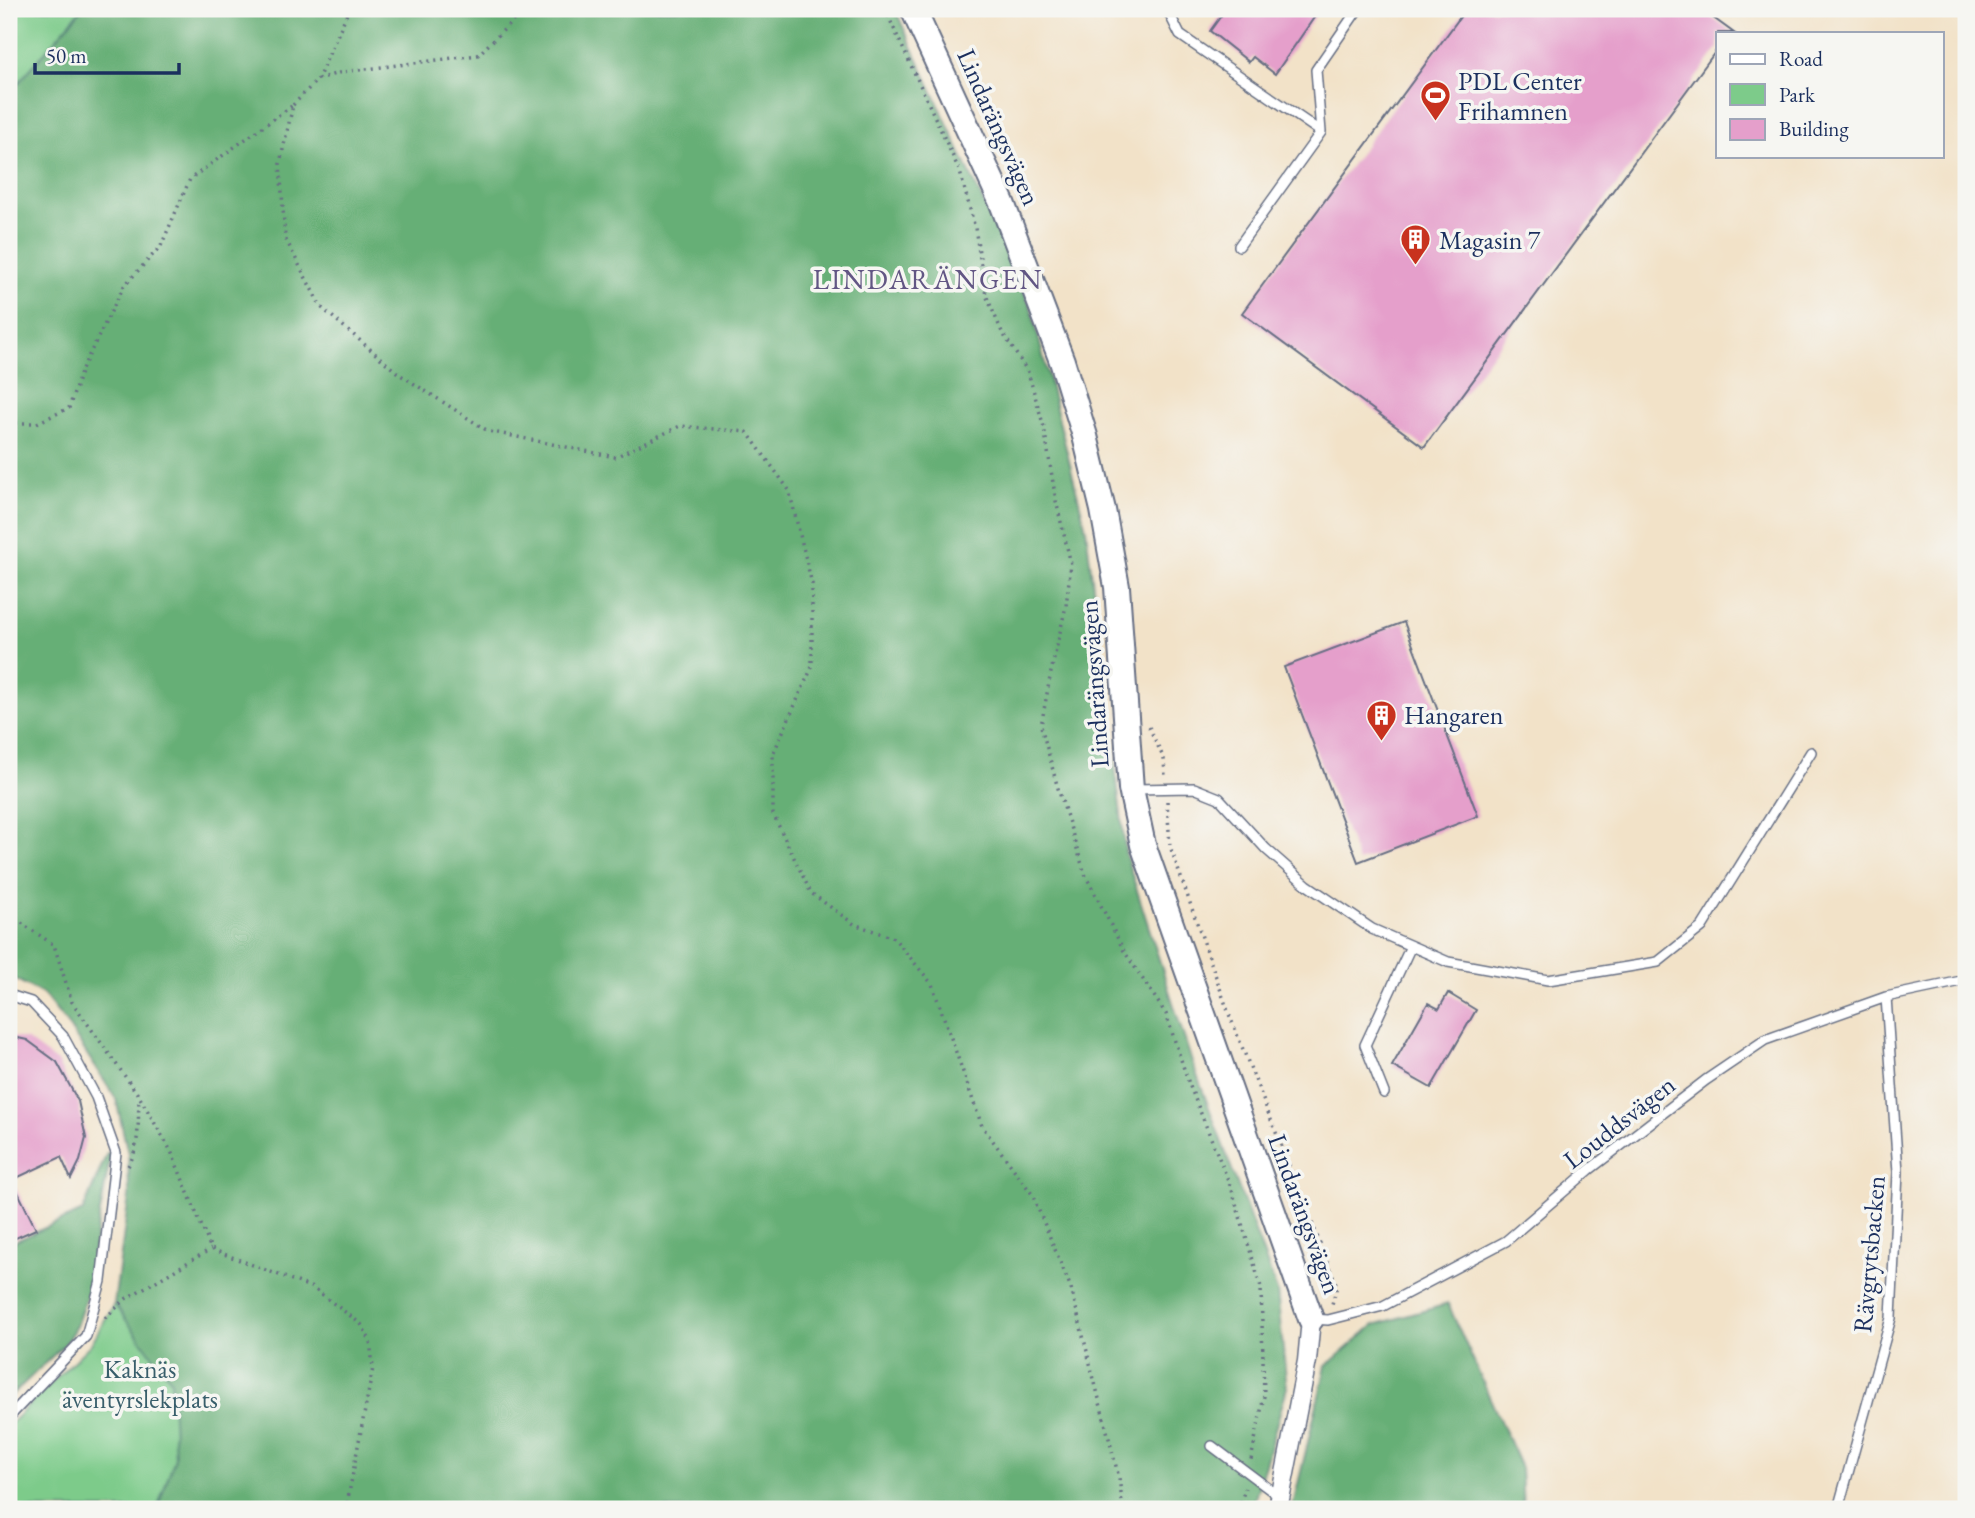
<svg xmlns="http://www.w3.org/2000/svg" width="1975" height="1518" viewBox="0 0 1975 1518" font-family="'EB Garamond',serif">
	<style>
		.green { fill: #7dcb8a; stroke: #4c7d74; stroke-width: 2 }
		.forest { fill: #66af76; stroke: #406f6a; stroke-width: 2 }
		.building { fill: #e59fcb }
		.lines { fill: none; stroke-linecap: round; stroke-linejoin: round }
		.lane-casing { stroke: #666e83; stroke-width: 12 }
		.street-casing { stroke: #666e83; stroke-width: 21 }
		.secondary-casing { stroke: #666e83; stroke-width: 28 }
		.path { stroke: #666e83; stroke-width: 3.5; stroke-dasharray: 2 5; stroke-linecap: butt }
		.lane { stroke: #fff; stroke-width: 9 }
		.street { stroke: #fff; stroke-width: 18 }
		.secondary { stroke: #fff; stroke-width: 24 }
		.labels { text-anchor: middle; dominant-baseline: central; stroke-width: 7; stroke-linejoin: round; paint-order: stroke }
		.poi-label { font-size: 26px; fill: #1b2f5e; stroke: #f6f6f2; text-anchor: start }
		.street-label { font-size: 26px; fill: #1b2f5e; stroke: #f6f6f2 }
		.park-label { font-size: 26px; fill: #385e6b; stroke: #f6f6f2 }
		.neighbourhood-label { font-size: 28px; letter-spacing: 2px; fill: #625684; stroke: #f6f6f2 }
	</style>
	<rect width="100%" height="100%" fill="#f6f6f2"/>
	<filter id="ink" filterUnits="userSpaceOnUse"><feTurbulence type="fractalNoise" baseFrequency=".0143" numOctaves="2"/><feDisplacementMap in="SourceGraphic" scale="14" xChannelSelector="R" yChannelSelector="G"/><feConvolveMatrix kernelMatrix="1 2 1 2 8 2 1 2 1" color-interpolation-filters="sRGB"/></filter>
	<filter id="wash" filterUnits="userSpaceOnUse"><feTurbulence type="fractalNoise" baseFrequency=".00686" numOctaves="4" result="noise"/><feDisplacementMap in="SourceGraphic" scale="28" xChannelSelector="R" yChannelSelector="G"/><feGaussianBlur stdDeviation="1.57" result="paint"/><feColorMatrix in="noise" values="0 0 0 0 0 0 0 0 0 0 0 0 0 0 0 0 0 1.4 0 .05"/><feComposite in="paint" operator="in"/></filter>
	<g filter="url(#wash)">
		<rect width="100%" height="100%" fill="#f2e2c8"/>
		<path class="green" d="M9,9H82L9,94Z
			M130,1300L244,1509H9V1425L91,1344L114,1304L120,1312Z"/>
		<path class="forest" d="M82,9H895L1031,307L1086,529L1126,856L1191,1059L1277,1291L1287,1388L1252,1509H157L175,1458L171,1380L114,1304L129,1196L128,1154L116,1099L70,1028L43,994L9,976V94Z
			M107,1153H111L91,1262L87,1295L76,1326L65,1344L9,1398V1244L83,1211Z
			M1448,1304L1521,1468L1523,1509H1292L1326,1366L1374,1325Z"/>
		<g id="blocks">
			<path class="building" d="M1226,9H1320L1275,74L1253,57L1249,62L1210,31Z
				M1466,9H1701L1734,33H1718V48L1424,447L1242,313Z
				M1404,622L1478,816L1358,862L1284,667Z
				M1448,993L1476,1010L1431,1088L1392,1066L1428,1003L1439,1009Z
				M9,1036L27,1040L57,1062L78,1101L86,1138L80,1161L71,1179L61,1157L12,1180L36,1229L9,1241Z"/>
		</g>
	</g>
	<g filter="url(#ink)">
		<use href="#blocks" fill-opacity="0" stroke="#666e83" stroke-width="2"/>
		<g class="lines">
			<defs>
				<path id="lane" d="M1167,9L1180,35L1321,132
					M1239,246L1321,132L1316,70L1358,9
					M1134,789L1194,788L1219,798L1266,849L1307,885L1372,929L1448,962L1548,980L1658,962L1702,927L1811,752
					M9,995L31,1002L63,1036L96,1097L116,1153L101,1281L86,1336L9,1417
					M1384,1093L1365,1045L1411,946
					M1312,1319L1328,1320L1383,1306L1506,1241L1589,1170L1706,1080L1765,1040L1886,997L1966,980
					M1212,1446L1280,1497
					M1838,1509L1891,1318L1898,1172L1886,997"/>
				<path id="street" d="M1278,1509L1307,1361L1311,1319"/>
				<path id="secondary" d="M913,9L1002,203L1062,361L1085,436L1103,510L1117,587L1131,789L1143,845L1311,1319"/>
			</defs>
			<use href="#lane" class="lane-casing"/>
			<use href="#street" class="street-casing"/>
			<use href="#secondary" class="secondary-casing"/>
			<path class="path" d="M885,9L960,172L975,228L986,295L1002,332L1028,372L1044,427L1056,501L1071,564L1066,606L1051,672L1041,726L1057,785L1085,874L1124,951L1166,1014L1189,1084L1232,1190L1261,1287L1264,1396L1251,1460
				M318,79L342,72L478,55L525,9
				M293,105L318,79L349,9
				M9,423H37L69,408L82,369L124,286L161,246L190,179L293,105L280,163L285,238L321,307L399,374L488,431L615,457L680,426L747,432L789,490L812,584V667L773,754V814L811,893L854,924L894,938L932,984L982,1126L1032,1194L1071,1288L1119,1478L1123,1509
				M1149,727L1164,759L1165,776
				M1167,801L1170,846L1229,1014L1337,1286L1332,1304
				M9,917L14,918L54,945L72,1002L139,1096L171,1151L211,1249L313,1288L361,1324L370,1340L373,1368L346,1509
				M128,1166C140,1148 138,1119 139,1098
				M105,1318L127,1298L211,1249
				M1239,1509L1245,1488"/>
			<use href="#lane" class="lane"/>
			<use href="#street" class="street"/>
			<use href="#secondary" class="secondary"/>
		</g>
	</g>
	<defs>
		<symbol id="stadium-pin" viewBox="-11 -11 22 30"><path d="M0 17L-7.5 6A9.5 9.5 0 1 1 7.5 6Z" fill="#c8321e" stroke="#f6f6f2"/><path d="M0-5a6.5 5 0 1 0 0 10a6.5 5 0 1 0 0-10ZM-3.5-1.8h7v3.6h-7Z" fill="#fff"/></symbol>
		<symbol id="building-pin" viewBox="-11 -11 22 30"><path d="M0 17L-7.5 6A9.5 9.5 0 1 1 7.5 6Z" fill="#c8321e" stroke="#f6f6f2"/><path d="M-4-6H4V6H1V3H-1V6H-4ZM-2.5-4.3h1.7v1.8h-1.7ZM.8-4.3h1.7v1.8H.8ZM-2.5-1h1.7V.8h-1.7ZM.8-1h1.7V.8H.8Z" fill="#fff"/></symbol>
	</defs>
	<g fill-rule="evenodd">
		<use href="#stadium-pin" x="1418" y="78" width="35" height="47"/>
		<use href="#building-pin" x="1398" y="222" width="35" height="47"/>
		<use href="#building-pin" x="1364" y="698" width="35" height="47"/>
	</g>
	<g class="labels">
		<g class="poi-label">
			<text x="1458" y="81">PDL Center<tspan x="1458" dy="30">Frihamnen</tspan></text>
			<text x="1439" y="240">Magasin 7</text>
			<text x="1404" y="715">Hangaren</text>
		</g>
		<g class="street-label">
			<text transform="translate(999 127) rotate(66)">Lindarängsvägen</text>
			<text transform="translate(1094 684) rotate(-94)">Lindarängsvägen</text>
			<text transform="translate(1619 1122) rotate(-38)">Louddsvägen</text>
			<text transform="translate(1305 1214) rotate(70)">Lindarängsvägen</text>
			<text transform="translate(1869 1254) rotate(-85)">Rävgrytsbacken</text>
		</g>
		<g class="park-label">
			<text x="140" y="1369">Kaknäs<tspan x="140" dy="30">äventyrslekplats</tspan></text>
		</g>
		<g class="neighbourhood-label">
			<text x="928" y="279">LINDARÄNGEN</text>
		</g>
	</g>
	<rect width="1975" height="1518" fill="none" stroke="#f6f6f2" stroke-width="35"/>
	<rect x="1716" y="32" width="228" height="126" fill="#f6f6f2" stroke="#9ea6b7" stroke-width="2"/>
	<rect x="1730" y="54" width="35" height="10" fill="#ffffff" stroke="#9ea6b7" stroke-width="2"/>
	<text x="1779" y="66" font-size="21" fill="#1b2f5e">Road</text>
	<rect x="1730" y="84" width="35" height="21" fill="#7dcb8a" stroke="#9ea6b7" stroke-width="2"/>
	<text x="1779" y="102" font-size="21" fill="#1b2f5e">Park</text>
	<rect x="1730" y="119" width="35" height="21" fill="#e59fcb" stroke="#9ea6b7" stroke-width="2"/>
	<text x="1779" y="136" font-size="21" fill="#1b2f5e">Building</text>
	<path d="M35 63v10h144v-10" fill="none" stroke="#1b2f5e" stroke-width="3.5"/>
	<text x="46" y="63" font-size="21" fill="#1b2f5e" stroke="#f6f6f2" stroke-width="5" paint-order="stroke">50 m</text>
</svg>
